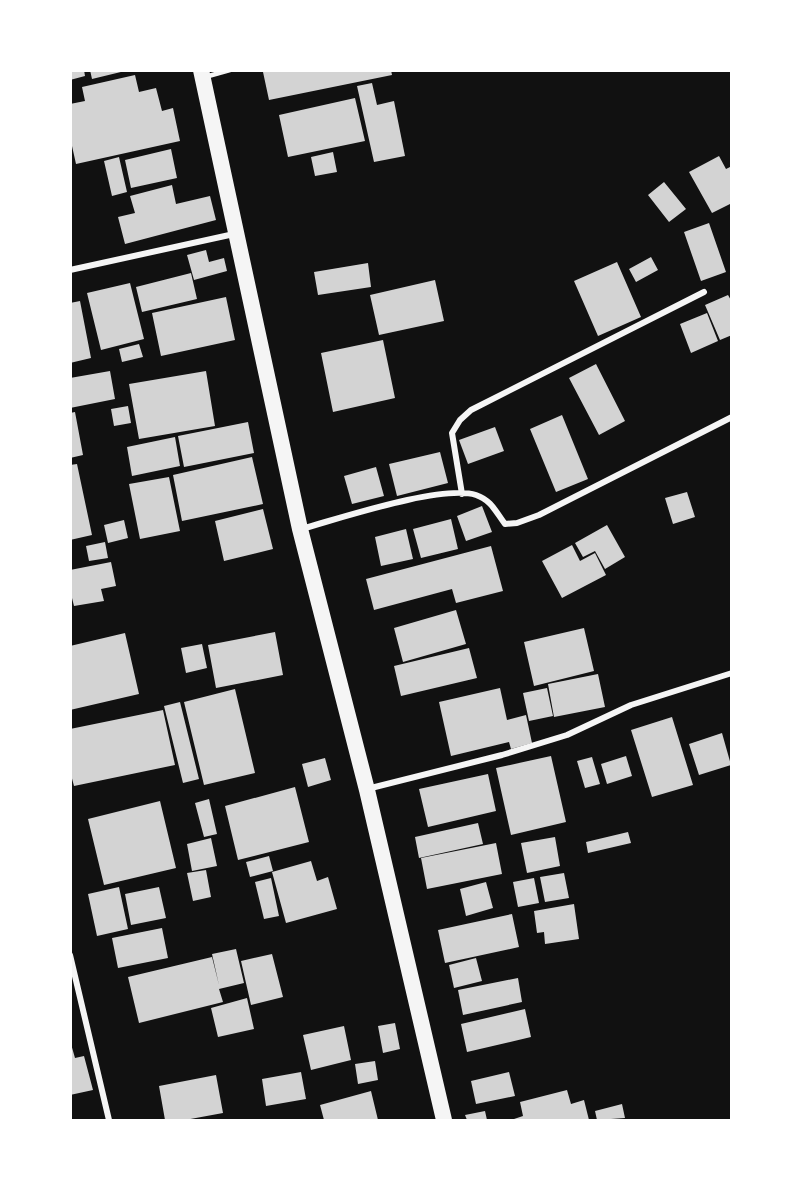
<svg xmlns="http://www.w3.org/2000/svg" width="802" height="1191" viewBox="0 0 802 1191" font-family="Quicksand,sans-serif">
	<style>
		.building { fill: #d3d3d3 }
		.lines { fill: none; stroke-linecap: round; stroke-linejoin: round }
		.service { stroke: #f5f5f5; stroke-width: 4.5 }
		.minor { stroke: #f5f5f5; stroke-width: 6 }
		.trunk { stroke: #f5f5f5; stroke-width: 16 }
	</style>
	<rect width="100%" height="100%" fill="#111"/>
	<path class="building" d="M70,70H84L85,76L70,80Z
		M90,70H125V71L92,79Z
		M268,70H391L392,75L269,100L263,72Z
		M135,75L139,92L156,88L162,111L173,108L180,141L76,164L70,137V104L85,101L82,87Z
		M372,83L377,105L394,101L405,156L374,162L357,86Z
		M355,98L365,141L288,157L279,115Z
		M171,149L177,178L131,188L125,160Z
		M333,152L337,172L315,176L311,157Z
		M719,156L726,169L732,166V203L712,213L689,172Z
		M119,157L127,192L112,196L104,161Z
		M664,182L686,209L669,222L648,195Z
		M172,185L176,204L210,196L216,220L125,244L118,217L135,213L130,196Z
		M709,223L726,272L701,281L684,232Z
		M206,250L209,262L224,258L227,271L194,280L187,255Z
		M651,257L658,270L636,282L629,269Z
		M617,262L641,317L598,336L574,281Z
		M368,263L371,287L318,295L314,272Z
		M191,273L197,299L142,312L136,287Z
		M435,280L444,321L379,335L370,295Z
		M130,283L144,339L101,350L87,293Z
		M728,295L732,302V335L720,340L705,305Z
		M226,297L235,340L161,356L152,313Z
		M80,301L91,358L70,363V303Z
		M707,313L718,341L691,353L680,324Z
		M383,340L395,398L333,412L321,353Z
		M139,344L143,357L122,362L119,349Z
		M596,364L625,421L599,435L569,378Z
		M110,371L115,399L70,408V378Z
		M206,371L215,426L139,439L129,384Z
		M128,406L131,423L114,426L111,409Z
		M75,412L83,455L70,458V413Z
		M562,415L588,479L556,492L530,429Z
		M248,422L254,453L184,467L178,436Z
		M495,427L504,451L468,464L459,440Z
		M175,437L180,466L132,476L127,447Z
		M440,452L448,483L397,496L389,464Z
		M252,457L263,504L182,521L173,475Z
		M77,464L92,535L70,540V465Z
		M376,467L384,496L352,504L344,476Z
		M169,477L180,531L140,539L129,484Z
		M687,492L695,517L673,524L665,498Z
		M482,506L492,532L466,541L457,516Z
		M263,509L273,549L224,561L215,521Z
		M451,519L458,549L421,558L413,529Z
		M124,520L128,538L108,543L104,525Z
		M607,525L625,557L605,569L595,551L583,557L575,543Z
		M406,529L413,559L381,566L375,537Z
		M105,542L108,558L89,561L86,546Z
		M572,545L580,561L595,553L606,575L562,598L542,561Z
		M491,546L503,591L456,603L452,589L374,610L366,579Z
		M111,562L116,586L101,589L104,601L74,606L70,590V570Z
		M456,610L466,644L403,662L394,628Z
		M584,628L594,671L534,686L524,642Z
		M275,632L283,675L216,688L208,645Z
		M125,633L139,694L70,710V646Z
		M202,644L207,668L186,673L181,648Z
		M469,648L477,678L401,696L394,666Z
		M598,674L605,707L554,717L548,684Z
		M500,688L507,720L526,715L532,743L511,749L509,742L451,756L439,702Z
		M547,688L553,716L529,721L523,693Z
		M235,689L255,773L204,785L184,702Z
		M180,702L199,779L183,783L164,706Z
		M163,710L175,765L74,786L70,771V729Z
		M672,717L693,785L652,797L631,730Z
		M722,733L731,765L699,775L689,744Z
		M551,756L566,822L511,835L496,768Z
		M626,756L632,776L607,784L601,764Z
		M592,757L600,784L585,788L577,761Z
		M325,758L331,780L308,787L302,764Z
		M488,774L496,811L428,827L419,789Z
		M295,787L309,842L238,860L225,806Z
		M209,799L217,834L204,837L195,803Z
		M160,801L176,868L104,885L88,819Z
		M478,823L483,844L419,858L415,837Z
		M628,832L631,843L588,853L586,842Z
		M555,837L560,866L527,873L521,843Z
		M211,838L217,866L192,871L187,844Z
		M496,843L502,874L427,889L421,858Z
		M269,856L273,871L250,877L246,862Z
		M311,861L317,881L328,877L337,909L286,923L272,872Z
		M206,870L211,897L193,901L187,873Z
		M564,873L569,898L545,902L540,877Z
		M271,878L279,916L264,919L255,882Z
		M534,878L539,903L518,907L513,882Z
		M486,882L493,908L466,916L460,889Z
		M119,887L128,929L97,936L88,894Z
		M159,887L166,918L131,925L125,894Z
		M574,904L579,939L545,944L544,932L537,933L534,911Z
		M512,914L519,947L445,963L438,930Z
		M162,928L168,958L118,968L112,938Z
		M236,949L244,983L219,989L223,1002L139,1023L128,977L212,957L219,985L212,954Z
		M272,954L283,997L251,1005L241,961Z
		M476,958L482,981L454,988L449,965Z
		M518,978L522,1002L463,1015L458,990Z
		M247,998L254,1029L218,1037L211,1008Z
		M525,1009L531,1037L467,1052L461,1024Z
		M395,1023L400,1049L383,1053L378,1026Z
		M344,1026L351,1060L311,1070L303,1035Z
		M71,1044L75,1058L84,1056L93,1090L70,1095Z
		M375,1061L378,1080L358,1084L355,1064Z
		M301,1072L306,1099L266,1106L262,1079Z
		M509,1072L515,1096L476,1104L471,1081Z
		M216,1075L223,1113L185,1120H165L159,1086Z
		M567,1090L571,1104L584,1100L589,1120H511L523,1116L520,1102Z
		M371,1091L378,1120H324L320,1105Z
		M622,1104L625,1118L597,1120L595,1111Z
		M485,1111L487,1120H467L465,1115Z"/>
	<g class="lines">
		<path class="service" d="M205,77L230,70"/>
		<path class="minor" d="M70,270L234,234
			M462,494L452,433L460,420L471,410L704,292
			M301,529C338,519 442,484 476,495C491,500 496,512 505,524L517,523L539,515L732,417
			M367,789L502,755L567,735L631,705L732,673
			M70,955L109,1120"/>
		<path class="trunk" d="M201,70L300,529L367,790L444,1120"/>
	</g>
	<rect width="802" height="1191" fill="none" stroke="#ffffff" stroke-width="144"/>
</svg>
